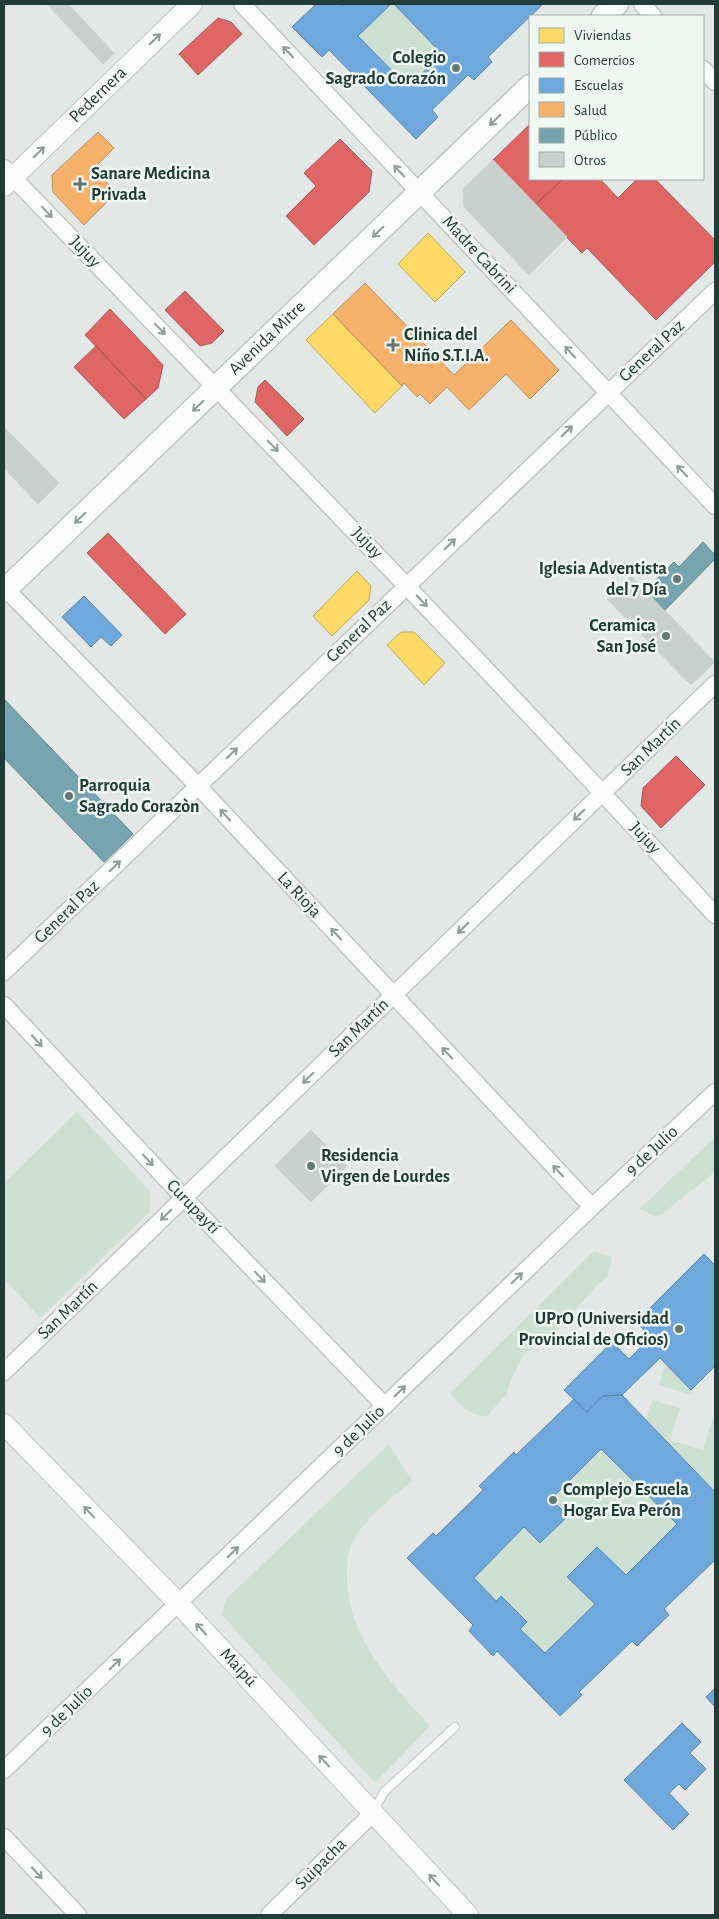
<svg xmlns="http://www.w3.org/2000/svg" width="719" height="1919" viewBox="0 0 719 1919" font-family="'Alegreya Sans',sans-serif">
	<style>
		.green { fill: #cce1d4 }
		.homes { fill: #ffd966; stroke: #bcaa58 }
		.shops { fill: #e06666; stroke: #a75958 }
		.schools { fill: #6fa8dc; stroke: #5887aa; fill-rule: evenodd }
		.health { fill: #f6b26b; stroke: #b68e5b }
		.public { fill: #76a5af; stroke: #5c858b }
		.building { fill: #cad0ce; stroke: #ccd1cf }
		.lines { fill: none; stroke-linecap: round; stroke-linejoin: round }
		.service-casing { stroke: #c0c5c3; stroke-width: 10 }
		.minor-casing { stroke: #c0c5c3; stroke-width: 19 }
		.tertiary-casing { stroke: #c0c5c3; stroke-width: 22 }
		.secondary-casing { stroke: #bfc6c4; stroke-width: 25 }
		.service { stroke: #fbfcfb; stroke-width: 8 }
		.minor { stroke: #fbfcfb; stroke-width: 16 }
		.tertiary { stroke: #fbfcfb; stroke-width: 20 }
		.secondary { stroke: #fbfcfb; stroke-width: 22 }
		.oneway { stroke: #8e9c98 }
		.poi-dot { fill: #657874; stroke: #f1f8f4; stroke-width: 2 }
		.labels { text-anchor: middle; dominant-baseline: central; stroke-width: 5; stroke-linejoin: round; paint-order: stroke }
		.poi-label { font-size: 18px; font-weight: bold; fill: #213b36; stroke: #f1f8f4; text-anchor: start }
		.street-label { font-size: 18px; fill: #213b36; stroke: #f1f8f4 }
	</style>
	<rect width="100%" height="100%" fill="#e3e8e6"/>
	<path class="green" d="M391,4H394L442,54L408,87L358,36Z
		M77,1112L150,1191V1212L40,1318L4,1278V1183Z
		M715,1137V1171L709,1177L662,1214L654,1216L639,1209Z
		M594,1251L612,1257L608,1276L597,1285L559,1329L524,1355L512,1377L507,1393L486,1417C466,1412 463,1409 450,1393Z
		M665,1363L693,1388L691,1395L659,1385Z
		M652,1400L680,1408L670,1440L703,1450L713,1417L715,1418V1492L646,1420Z
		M389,1444L412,1481C392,1498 369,1515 355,1537C348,1549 347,1560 347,1573C345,1634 391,1684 430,1726L375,1783L221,1614L227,1598Z
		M601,1449L677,1524L626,1575L597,1547L567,1577L595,1604L545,1653L520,1629L527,1622L496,1601L474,1578L524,1527L540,1543L567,1516L551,1499Z"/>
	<path class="homes" d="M428,233L465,272L435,302L398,264Z
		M333,314L402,386L375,413L306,340Z
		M357,571L371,586L369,600L332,636L313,616Z
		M401,632H414L445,663L424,685L387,645Z"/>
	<path class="shops" d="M218,18L231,22L242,34L198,75L179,54Z
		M530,124V179H563L535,205L493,160Z
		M340,139L372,171L369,192L314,245L286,216L316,186L304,173Z
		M563,179H600L618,198L637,179H655L715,240V262L656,320L587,248L582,253L535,205Z
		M185,291L224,331L212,343L200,346L165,310Z
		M110,309L163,365L158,388L146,399L85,335Z
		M96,346L146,399L124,419L74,367Z
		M265,380L304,419L287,436L255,402L258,387Z
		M108,533L186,614L165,634L87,553Z
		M676,756L705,785L661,828L641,806L643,788Z"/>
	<path class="schools" d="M316,4H341L342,6L344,4H391L358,36L408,87L442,54L394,4H543L488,57L492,62L474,80L468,75L432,110L438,117L416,139L329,50L322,57L292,27Z
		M84,596L122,635L111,646L101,637L91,647L62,617Z
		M704,1254L715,1265V1366L691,1390L660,1358L622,1395L603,1396L587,1412L564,1390L612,1342L629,1359L651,1337L636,1322Z
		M622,1395L715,1492V1560L664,1609L669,1615L637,1646L632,1641L579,1692L582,1695L560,1716L497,1651L493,1656L469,1631L473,1625L407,1558L433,1533L436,1536L483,1490L479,1486L514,1452L516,1455L574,1399L587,1412L603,1396ZM601,1449L677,1524L626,1575L597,1547L567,1577L595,1604L545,1653L520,1629L527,1622L501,1596L496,1601L474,1578L524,1527L540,1543L568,1516L551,1499Z
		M715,1688V1707L706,1697Z
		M682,1723L701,1742L690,1753L706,1769L685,1790L679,1784L669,1793L689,1814L673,1830L624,1780Z"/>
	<path class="health" d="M98,132L114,148L94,168L116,193L84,225L53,192L52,175Z
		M365,283L454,375L511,320L559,370L530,399L506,374L469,410L447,387L430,404L420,394L417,397L404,383L402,386L333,314Z"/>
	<path class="public" d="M703,542L715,555V559L665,610L645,591L674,562L679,567Z
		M4,699L133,834L104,862L4,758Z"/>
	<path class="building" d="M47,4H68L114,53L103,64Z
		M493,160L567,237L529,275L464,207L463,189Z
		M4,427L59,483L38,504L4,468Z
		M631,576L715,662L691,685L607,599Z
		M311,1130L347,1166L311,1202L275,1166Z"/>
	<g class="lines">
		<defs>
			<path id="service" d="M374,1811L384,1792L455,1727"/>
			<path id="minor" d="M242,4L715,506
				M642,4L653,16
				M703,69L715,82
				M4,168C242,416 483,661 715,915
				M4,587L198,786L592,1207
				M4,972L715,291
				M4,1005L184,1198L385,1406
				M4,1372L715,684
				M4,1770L592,1207L715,1092
				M4,1837L78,1915
				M269,1915L373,1813"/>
			<g id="tertiary">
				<path id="s1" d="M4,186L192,4"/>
				<path id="s2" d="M4,1424L179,1604L468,1915"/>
			</g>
			<g id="secondary">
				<path d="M603,16L617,4"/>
				<path id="s3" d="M4,591L530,86"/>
			</g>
		</defs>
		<use href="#service" class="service-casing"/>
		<use href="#minor" class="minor-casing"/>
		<use href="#tertiary" class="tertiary-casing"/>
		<use href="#secondary" class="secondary-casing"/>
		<use href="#service" class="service"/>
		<use href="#minor" class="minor"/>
		<use href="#tertiary" class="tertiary"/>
		<use href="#secondary" class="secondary"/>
	</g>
	<defs><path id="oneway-shaft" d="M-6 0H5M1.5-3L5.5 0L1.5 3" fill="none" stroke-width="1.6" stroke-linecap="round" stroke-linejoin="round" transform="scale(1.25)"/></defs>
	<g class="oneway">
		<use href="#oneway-shaft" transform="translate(155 39) rotate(-44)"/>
		<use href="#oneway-shaft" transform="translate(288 52) rotate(-133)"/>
		<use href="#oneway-shaft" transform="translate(495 120) rotate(136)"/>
		<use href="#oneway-shaft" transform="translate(39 152) rotate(-44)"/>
		<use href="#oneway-shaft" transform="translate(399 171) rotate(-133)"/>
		<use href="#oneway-shaft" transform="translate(47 212) rotate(46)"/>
		<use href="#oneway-shaft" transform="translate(378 232) rotate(136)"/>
		<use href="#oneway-shaft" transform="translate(160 329) rotate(46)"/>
		<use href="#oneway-shaft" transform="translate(570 352) rotate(-133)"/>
		<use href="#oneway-shaft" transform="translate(198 406) rotate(136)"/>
		<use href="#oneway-shaft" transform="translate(567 431) rotate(-44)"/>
		<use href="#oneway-shaft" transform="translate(273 446) rotate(46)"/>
		<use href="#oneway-shaft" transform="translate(682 471) rotate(-133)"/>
		<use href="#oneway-shaft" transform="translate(80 518) rotate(136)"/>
		<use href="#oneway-shaft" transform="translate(450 544) rotate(-44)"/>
		<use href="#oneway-shaft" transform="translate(422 601) rotate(47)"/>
		<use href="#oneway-shaft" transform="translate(232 753) rotate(-44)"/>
		<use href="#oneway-shaft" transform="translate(225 815) rotate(-133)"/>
		<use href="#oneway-shaft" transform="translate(579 815) rotate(136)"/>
		<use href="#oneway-shaft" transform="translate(115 866) rotate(-44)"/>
		<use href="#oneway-shaft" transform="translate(463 928) rotate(136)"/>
		<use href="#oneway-shaft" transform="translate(336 934) rotate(-133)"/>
		<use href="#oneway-shaft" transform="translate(37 1041) rotate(47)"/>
		<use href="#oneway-shaft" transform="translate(447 1053) rotate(-133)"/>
		<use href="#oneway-shaft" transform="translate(308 1078) rotate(136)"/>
		<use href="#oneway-shaft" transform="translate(148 1160) rotate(47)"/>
		<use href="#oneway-shaft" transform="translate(558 1171) rotate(-133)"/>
		<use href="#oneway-shaft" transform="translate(166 1215) rotate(136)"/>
		<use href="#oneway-shaft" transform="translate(260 1277) rotate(46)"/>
		<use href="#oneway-shaft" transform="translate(517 1278) rotate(-44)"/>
		<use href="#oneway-shaft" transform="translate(400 1391) rotate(-44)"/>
		<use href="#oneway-shaft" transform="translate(89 1512) rotate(-134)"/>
		<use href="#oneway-shaft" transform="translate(233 1552) rotate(-44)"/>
		<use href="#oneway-shaft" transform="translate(201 1629) rotate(-133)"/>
		<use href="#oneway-shaft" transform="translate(115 1664) rotate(-44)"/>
		<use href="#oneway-shaft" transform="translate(324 1761) rotate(-133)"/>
		<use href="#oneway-shaft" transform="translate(37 1873) rotate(47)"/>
		<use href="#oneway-shaft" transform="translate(434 1880) rotate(-133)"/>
	</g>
	<g class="poi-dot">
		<circle cx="456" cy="68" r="5"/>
		<path d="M77.5 176.5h5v5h5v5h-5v5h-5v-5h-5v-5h5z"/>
		<path d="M390.5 337.5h5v5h5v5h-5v5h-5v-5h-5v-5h5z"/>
		<circle cx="677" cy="579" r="5"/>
		<circle cx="666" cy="636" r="5"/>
		<circle cx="69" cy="796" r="5"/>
		<circle cx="311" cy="1166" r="5"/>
		<circle cx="679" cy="1329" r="5"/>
		<circle cx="553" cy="1500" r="5"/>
	</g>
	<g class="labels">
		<g class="poi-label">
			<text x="446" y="58" text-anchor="end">Colegio<tspan x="446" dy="21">Sagrado Corazón</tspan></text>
			<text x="91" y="174">Sanare Medicina<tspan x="91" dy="21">Privada</tspan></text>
			<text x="404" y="335">Clinica del<tspan x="404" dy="21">Niño S.T.I.A.</tspan></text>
			<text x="667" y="569" text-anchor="end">Iglesia Adventista<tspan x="667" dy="21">del 7 Día</tspan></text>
			<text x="656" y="626" text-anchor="end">Ceramica<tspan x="656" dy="21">San José</tspan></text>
			<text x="79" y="786">Parroquia<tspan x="79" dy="21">Sagrado Corazòn</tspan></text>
			<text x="321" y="1156">Residencia<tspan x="321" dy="21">Virgen de Lourdes</tspan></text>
			<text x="669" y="1319" text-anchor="end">UPrO (Universidad<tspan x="669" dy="21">Provincial de Oficios)</tspan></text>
			<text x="563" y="1490">Complejo Escuela<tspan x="563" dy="21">Hogar Eva Perón</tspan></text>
		</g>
		<g class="street-label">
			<text stroke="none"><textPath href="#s1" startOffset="131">Pedernera</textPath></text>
			<text transform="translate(85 252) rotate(46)">Jujuy</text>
			<text transform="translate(479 255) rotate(47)">Madre Cabrini</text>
			<text stroke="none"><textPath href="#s3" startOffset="365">Avenida Mitre</textPath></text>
			<text transform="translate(652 351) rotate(-43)">General Paz</text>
			<text transform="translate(367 543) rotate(46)">Jujuy</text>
			<text transform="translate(359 631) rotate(-44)">General Paz</text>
			<text transform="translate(651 747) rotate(-44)">San Martín</text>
			<text transform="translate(645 838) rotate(47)">Jujuy</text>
			<text transform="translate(299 895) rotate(47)">La Rioja</text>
			<text transform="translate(67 912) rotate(-44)">General Paz</text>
			<text transform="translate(359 1028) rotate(-44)">San Martín</text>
			<text transform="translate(652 1151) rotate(-43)">9 de Julio</text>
			<text transform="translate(193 1207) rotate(46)">Curupaytí</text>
			<text transform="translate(68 1310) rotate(-44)">San Martín</text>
			<text transform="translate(359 1431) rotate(-44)">9 de Julio</text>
			<text stroke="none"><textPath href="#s2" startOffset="338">Maipú</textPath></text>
			<text transform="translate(67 1711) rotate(-44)">9 de Julio</text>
			<text transform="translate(321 1864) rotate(-45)">Suipacha</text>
		</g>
	</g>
	<rect width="719" height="1919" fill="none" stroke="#213b36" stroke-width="10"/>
	<rect x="529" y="15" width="175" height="165" fill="#f1f8f4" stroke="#9eaca8"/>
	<rect x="539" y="28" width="25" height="15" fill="#ffd966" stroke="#9eaca8"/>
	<text x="574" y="40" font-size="15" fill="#213b36">Viviendas</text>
	<rect x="539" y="52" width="25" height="15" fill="#e06666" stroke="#9eaca8"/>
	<text x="574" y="65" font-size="15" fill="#213b36">Comercios</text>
	<rect x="539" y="78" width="25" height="15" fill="#6fa8dc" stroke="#9eaca8"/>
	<text x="574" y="90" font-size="15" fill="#213b36">Escuelas</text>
	<rect x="539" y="102" width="25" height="15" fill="#f6b26b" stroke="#9eaca8"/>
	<text x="574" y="115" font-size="15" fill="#213b36">Salud</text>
	<rect x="539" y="128" width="25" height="15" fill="#76a5af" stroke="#9eaca8"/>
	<text x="574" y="140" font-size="15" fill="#213b36">Público</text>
	<rect x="539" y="152" width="25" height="15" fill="#cad0ce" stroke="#9eaca8"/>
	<text x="574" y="165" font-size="15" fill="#213b36">Otros</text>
</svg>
